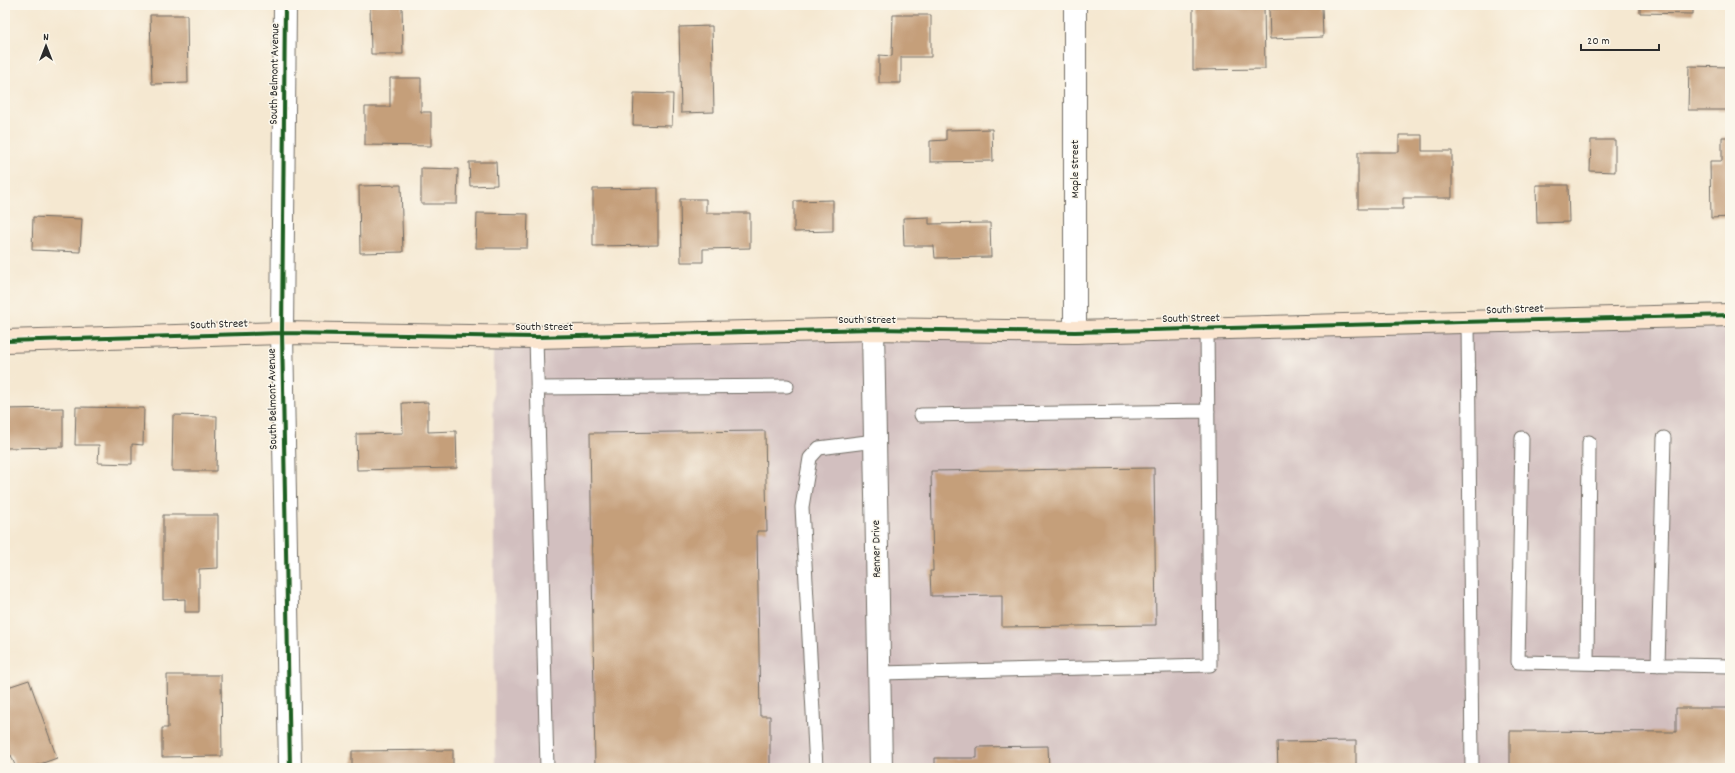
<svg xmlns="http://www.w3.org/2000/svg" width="1735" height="773" viewBox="0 0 1735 773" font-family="Dekko,sans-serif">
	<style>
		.industrial { fill: #d2bfbf }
		.building { fill: #c59f7a }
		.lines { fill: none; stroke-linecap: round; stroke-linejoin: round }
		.lane-casing { stroke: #726d65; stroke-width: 15 }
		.street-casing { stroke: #726d65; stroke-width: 24 }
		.secondary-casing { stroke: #726d65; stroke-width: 24 }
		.lane { stroke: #fff; stroke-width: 13 }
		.street { stroke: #fff; stroke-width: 22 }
		.secondary { stroke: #fbe5cf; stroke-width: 22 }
		.cycleway-casing { stroke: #fbf7ec; stroke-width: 6 }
		.cycleway { stroke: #1b5e20; stroke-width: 4 }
		.labels { text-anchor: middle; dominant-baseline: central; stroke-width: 3; stroke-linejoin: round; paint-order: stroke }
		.street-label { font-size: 12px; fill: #2b2b2b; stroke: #fbf7ec }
	</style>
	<rect width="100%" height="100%" fill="#fbf7ec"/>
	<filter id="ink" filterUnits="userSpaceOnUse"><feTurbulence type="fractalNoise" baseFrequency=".025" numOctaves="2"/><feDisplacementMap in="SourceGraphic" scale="8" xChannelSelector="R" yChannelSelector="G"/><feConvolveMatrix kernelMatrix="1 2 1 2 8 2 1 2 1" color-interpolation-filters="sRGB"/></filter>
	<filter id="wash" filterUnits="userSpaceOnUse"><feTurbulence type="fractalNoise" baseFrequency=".012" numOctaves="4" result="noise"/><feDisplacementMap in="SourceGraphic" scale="16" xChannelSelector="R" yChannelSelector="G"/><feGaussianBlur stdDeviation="0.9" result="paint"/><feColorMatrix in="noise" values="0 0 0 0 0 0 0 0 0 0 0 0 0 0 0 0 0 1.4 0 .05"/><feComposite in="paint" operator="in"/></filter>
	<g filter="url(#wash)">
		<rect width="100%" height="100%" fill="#f5e8d1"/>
		<path class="industrial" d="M1730,320V768H495L493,345Z"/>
		<g id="blocks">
			<path class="building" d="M370,5H402L403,54H371Z
				M1193,5H1264L1265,69L1193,70Z
				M1640,5H1693V14L1640,13Z
				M1322,7L1323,37L1270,39L1269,9Z
				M150,15H187L188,83L152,84Z
				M893,15H931V57H901V83H879V55L892,56Z
				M712,26L714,112L681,113L679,27Z
				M1689,66L1730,67V110H1688Z
				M390,78H421V112H431V146L365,145V107H390Z
				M634,93L673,94L672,126L633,125Z
				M992,129L993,161L930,162V141L946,140V130Z
				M1399,135H1422V151H1452V198H1403V209H1358V152H1399Z
				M1722,137H1730V217L1711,218L1710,161H1722Z
				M1591,140H1615V172L1590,171Z
				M469,162H496L497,185L470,186Z
				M421,168L458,169L457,204H421Z
				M401,185L403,252L360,253L359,186Z
				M1536,185H1568L1569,222L1537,223Z
				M658,188V245L593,246V189Z
				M680,199H706V213H750V248L703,249V262H681Z
				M833,200V231L794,232V201Z
				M477,213L528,214L527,248H476Z
				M33,217L82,219L80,252L32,250Z
				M929,217V224L990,223L991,257L935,258L934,246H904L903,218Z
				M428,402V432L456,431L457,468L357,470L356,434L403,433L402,403Z
				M76,407L144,408L143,445L132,444V464L98,463L99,445H75Z
				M63,408V447L5,448V409Z
				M173,415L217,416L216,471H172Z
				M765,431L767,531H757L760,716H770V768H595L590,433Z
				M1154,468L1156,625L1002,627V595L931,596L930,571H933L931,471Z
				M163,515H218V568L199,569V612H185V599L163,600Z
				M167,675H221L222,756L162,757V728H168Z
				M29,680L57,758L29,768H16L11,755L5,757V688Z
				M1676,708H1730V768H1510V731L1676,732Z
				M1356,741V768H1278L1277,742Z
				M1048,746L1049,768H935V758H977V747Z
				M453,750V768H352V751Z"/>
		</g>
	</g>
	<g filter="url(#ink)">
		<use href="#blocks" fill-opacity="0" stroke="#726d65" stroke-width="1"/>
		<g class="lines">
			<defs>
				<path id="lane" d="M1468,322L1472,768
					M536,337L547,768
					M537,388L787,386
					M921,415L1208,411
					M1522,438L1518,662L1730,666
					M1587,663L1589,442
					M1658,665L1664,438
					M880,673L1210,665L1207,329
					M816,768L802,507L810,458L819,448L875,441"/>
				<path id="street" d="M285,5L282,333L290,768
					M873,329L881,768
					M1075,332V5"/>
				<path id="secondary" d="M5,341L282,333L536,337L873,329L1075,332L1730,315"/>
			</defs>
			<use href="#lane" class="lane-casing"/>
			<use href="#street" class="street-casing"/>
			<use href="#secondary" class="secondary-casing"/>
			<use href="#lane" class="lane"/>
			<use href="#street" class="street"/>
			<use href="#secondary" class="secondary"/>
			<defs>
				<path id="cycleway" d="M285,5L282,333L290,768
					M5,341L282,333L536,337L873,329L1075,332L1730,315"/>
			</defs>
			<use href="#cycleway" class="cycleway-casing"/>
			<use href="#cycleway" class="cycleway"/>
		</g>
	</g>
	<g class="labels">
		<g class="street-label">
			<text transform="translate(275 74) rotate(-89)">South Belmont Avenue</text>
			<text transform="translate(1075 169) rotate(-90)">Maple Street</text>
			<text transform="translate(1515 310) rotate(-2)">South Street</text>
			<text transform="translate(1191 319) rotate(-1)">South Street</text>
			<text x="867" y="320">South Street</text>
			<text transform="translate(219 325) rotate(-2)">South Street</text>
			<text x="544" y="327">South Street</text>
			<text transform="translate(273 399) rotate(-91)">South Belmont Avenue</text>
			<text transform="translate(877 549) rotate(-91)">Renner Drive</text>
		</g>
	</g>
	<rect width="1735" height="773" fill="none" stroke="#fbf7ec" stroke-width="20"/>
	<g transform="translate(46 46)" stroke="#fbf7ec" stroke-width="3" paint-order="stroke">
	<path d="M0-3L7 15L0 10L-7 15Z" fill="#2b2b2b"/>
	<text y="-6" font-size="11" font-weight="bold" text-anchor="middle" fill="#2b2b2b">N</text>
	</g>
	<path d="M1581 44v6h78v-6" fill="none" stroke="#2b2b2b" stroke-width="2"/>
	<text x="1587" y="44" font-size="12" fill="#2b2b2b" stroke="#fbf7ec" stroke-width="3" paint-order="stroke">20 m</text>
</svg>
